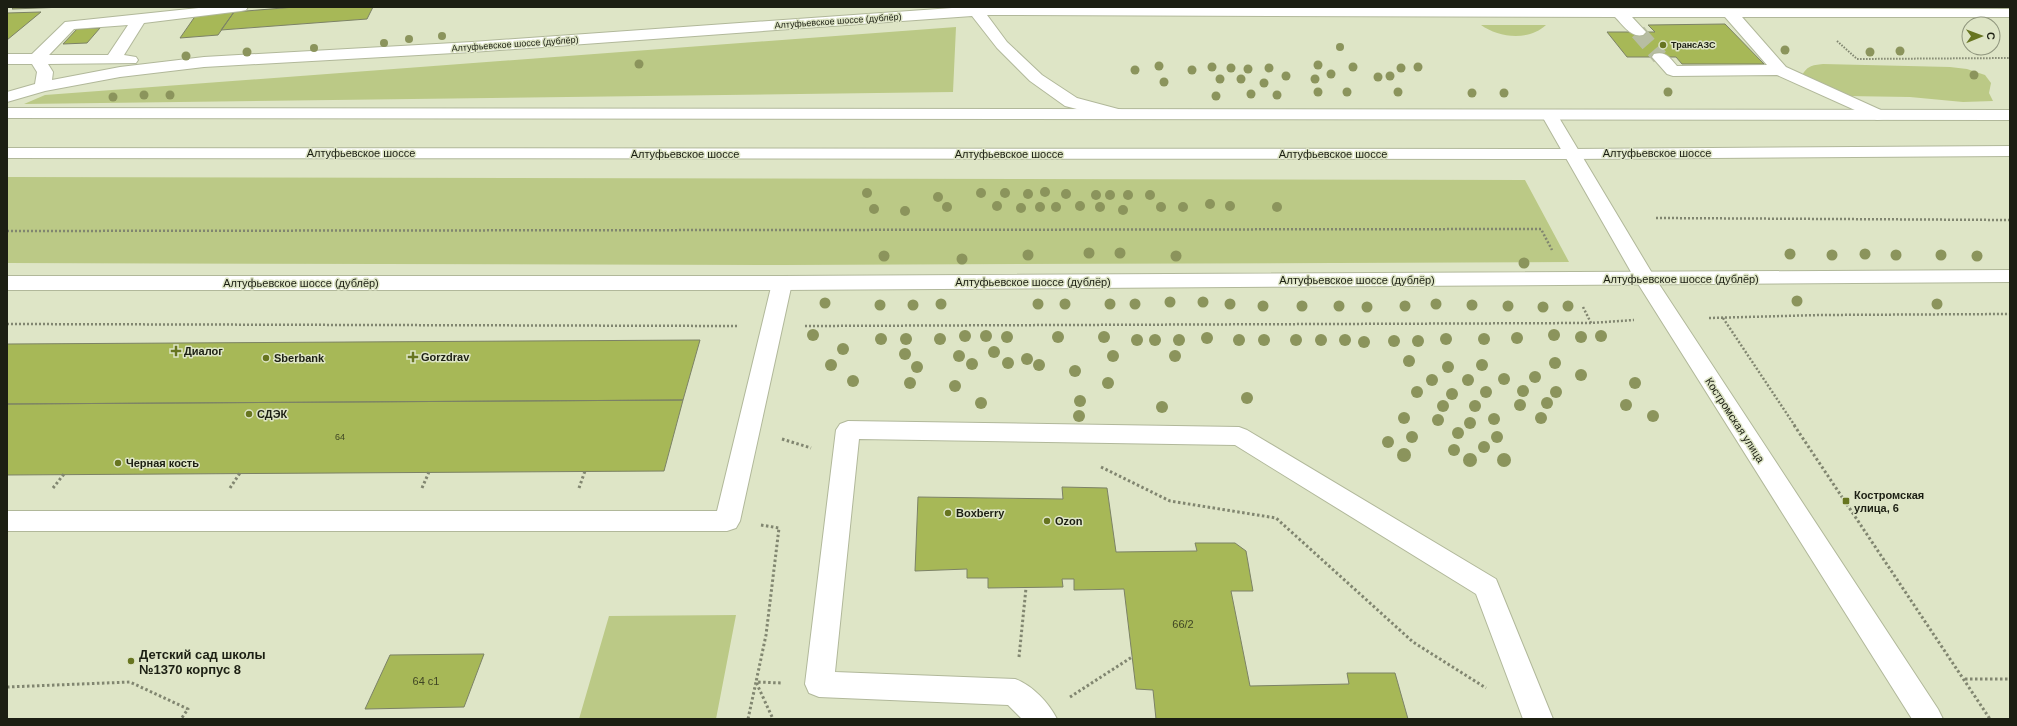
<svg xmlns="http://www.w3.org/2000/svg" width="2017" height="726" viewBox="0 0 2017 726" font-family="Arial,sans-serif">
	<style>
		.green { fill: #bbc986 }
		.building { fill: #a7b857; stroke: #7c8266 }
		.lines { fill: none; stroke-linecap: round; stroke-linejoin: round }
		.minor-tunnel { stroke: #b7bda2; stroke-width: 16; stroke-dasharray: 16 8; stroke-linecap: butt }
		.minor-casing { stroke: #b1b89a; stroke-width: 2 }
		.major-casing { stroke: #b1b89a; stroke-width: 2 }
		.path-far2 { stroke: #818670; stroke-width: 2; stroke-dasharray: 1.5 1.5; stroke-linecap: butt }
		.path-far1 { stroke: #818670; stroke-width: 2.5; stroke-dasharray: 2 2; stroke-linecap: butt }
		.path { stroke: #818670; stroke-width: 3; stroke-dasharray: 2.5 2.5; stroke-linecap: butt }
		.minor { fill: #fff; fill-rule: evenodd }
		.major { fill: #fff; fill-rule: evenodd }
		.tree { fill: #8b945c }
		.poi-dot { fill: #677520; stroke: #dee5c6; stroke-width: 1.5 }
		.labels { text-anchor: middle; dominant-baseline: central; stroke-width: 3; stroke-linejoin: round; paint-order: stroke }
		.far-street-label { font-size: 9px; fill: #1c1f13; stroke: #dee5c6 }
		.far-poi-label { font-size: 9px; font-weight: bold; fill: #1c1f13; stroke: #dee5c6; text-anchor: start }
		.number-label { font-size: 9px; fill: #3f4524 }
		.street-label { font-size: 11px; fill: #1c1f13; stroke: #dee5c6 }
		.poi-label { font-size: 11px; font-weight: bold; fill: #1c1f13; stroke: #dee5c6; text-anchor: start }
		.near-number-label { font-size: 11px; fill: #3f4524 }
		.near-poi-label { font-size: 13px; font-weight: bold; fill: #1c1f13; stroke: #dee5c6; text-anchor: start }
	</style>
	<rect width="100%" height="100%" fill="#dee5c6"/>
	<path class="green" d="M1481,25H1546C1529,41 1499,38 1481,25Z
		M956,27L953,92L24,104L45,95Z
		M1823,64L1950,67L1967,69L1985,75L1991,83L1989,93L1993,101L1963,102L1910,97L1846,96L1801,78C1806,66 1812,65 1823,64Z
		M7,177L1525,180L1569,262L784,265L7,263Z
		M736,615L716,719H579L609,616Z"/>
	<path class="building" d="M14,7H65L12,9Z
		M295,7H373L367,19L221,30L234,12Z
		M41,12L7,40V13Z
		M234,12L218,35L180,38L196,15Z
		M1725,24L1764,64H1682L1676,57H1627L1607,32H1655L1648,25Z
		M100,28L87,43L63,44L77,29Z
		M700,340L683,400L7,404V344Z
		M683,400L664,471L7,475V404Z
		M1062,487L1107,488L1116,552L1197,551L1195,543H1235L1246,551L1253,591H1231L1250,686L1349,684L1347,673H1395L1408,719H1156L1153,690L1136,689L1124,589L1074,590V579H1062L1063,587L988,588V578H967V569L915,571L918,497L1063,499Z
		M484,654L464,707L365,709L390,655Z"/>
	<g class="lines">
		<path class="minor-tunnel" d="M1638,32L1660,57"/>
		<defs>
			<path id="minor" d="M208,7H248L246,10L241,11L144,23L124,55L136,57L138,60L136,63L48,64L53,72L52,80L120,67L204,57L472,42L966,7L2010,9V17H1742L1786,67L1883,111L1885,115L1883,119L1877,120L1777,75L1673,76L1667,74L1652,57L1654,54C1666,51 1670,58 1677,66L1767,65L1725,17H1632L1646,32L1643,35C1631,38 1623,25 1615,17L987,15L1007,42L1042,75L1077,98L1122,110L1124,114L1122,118L1116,119L1065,106L1030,81L997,48L972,16L472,52L204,67L120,77L45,91L7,102V92L35,84L37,72L32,64H7V54H32L65,22ZM128,25L108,55H49L74,29Z
				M1550,111L1556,112L1558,116L1655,278L1938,709L1943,719H1912L1635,279L1542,116L1544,112Z
				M782,276L789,278L792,283L740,521L736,528L727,531H7V511H717L772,283L775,278Z
				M848,421L1239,427L1247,430L1496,579L1553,719H1523L1476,594L1235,445L859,439L835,672L1015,679C1032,685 1049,703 1057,719H1022L1008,705L819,697L809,693L805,684L836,430L840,424Z"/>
			<path id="major" d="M7,108L2010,110V120L7,118Z
				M2010,146V156L1571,159L7,158V148L1571,149Z
				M2010,270V282L782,290H7V276H782Z"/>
		</defs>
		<use href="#minor" class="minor-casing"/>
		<use href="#major" class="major-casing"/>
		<path class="path-far2" d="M1837,41L1857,59L2010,58"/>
		<path class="path-far1" d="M1656,218L2010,220
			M7,231L1541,229L1552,250
			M1583,307L1591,323
			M1709,318L1820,315L2010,314
			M1723,318L1795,426
			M7,324L738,326
			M805,326L1591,323L1634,320"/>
		<path class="path" d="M1794,425L1990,719
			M782,439L811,448
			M1101,467L1170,501L1276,518L1413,642L1486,688
			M53,488L64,474
			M230,488L240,473
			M422,488L429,472
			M579,488L585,471
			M761,525L779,528L766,635L756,682L773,719
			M1019,657L1026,588
			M1965,679H2010
			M7,687L130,682L188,709L181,719
			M1070,697L1132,657
			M748,719L756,682L783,683"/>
		<use href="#minor" class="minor"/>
		<use href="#major" class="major"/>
	</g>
	<g class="tree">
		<circle cx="442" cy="36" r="4"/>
		<circle cx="409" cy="39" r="4"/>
		<circle cx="384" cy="43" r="4"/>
		<circle cx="1340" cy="47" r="4"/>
		<circle cx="314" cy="48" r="4"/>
		<circle cx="1785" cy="50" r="4.5"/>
		<circle cx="1900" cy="51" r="4.5"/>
		<circle cx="247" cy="52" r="4.5"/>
		<circle cx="1870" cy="52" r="4.5"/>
		<circle cx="186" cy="56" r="4.5"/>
		<circle cx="639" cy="64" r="4.5"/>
		<circle cx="1318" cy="65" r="4.5"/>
		<circle cx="1159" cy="66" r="4.5"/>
		<circle cx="1212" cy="67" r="4.5"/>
		<circle cx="1353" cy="67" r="4.5"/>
		<circle cx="1418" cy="67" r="4.5"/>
		<circle cx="1231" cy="68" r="4.5"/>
		<circle cx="1269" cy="68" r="4.5"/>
		<circle cx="1401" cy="68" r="4.5"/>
		<circle cx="1248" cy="69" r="4.5"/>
		<circle cx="1135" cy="70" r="4.5"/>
		<circle cx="1192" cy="70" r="4.5"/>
		<circle cx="1331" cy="74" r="4.5"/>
		<circle cx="1974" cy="75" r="4.5"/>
		<circle cx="1286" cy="76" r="4.5"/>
		<circle cx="1390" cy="76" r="4.5"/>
		<circle cx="1378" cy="77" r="4.5"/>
		<circle cx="1220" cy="79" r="4.5"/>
		<circle cx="1241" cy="79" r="4.5"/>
		<circle cx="1315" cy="79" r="4.5"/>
		<circle cx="1164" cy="82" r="4.5"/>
		<circle cx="1264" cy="83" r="4.5"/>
		<circle cx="1318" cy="92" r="4.5"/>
		<circle cx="1347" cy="92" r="4.5"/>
		<circle cx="1398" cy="92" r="4.5"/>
		<circle cx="1668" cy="92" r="4.5"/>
		<circle cx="1472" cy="93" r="4.5"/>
		<circle cx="1504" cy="93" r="4.5"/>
		<circle cx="1251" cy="94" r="4.5"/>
		<circle cx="144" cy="95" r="4.5"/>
		<circle cx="170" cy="95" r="4.5"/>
		<circle cx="1277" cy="95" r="4.5"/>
		<circle cx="1216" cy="96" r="4.5"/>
		<circle cx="113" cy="97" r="4.5"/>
		<circle cx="1045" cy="192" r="5"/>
		<circle cx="867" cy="193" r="5"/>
		<circle cx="981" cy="193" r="5"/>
		<circle cx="1005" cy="193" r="5"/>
		<circle cx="1028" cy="194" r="5"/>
		<circle cx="1066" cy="194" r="5"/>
		<circle cx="1096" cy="195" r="5"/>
		<circle cx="1110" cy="195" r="5"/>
		<circle cx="1128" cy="195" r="5"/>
		<circle cx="1150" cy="195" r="5"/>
		<circle cx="938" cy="197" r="5"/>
		<circle cx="1210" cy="204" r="5"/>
		<circle cx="997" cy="206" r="5"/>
		<circle cx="1080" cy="206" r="5"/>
		<circle cx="1230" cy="206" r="5"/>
		<circle cx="947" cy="207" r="5"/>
		<circle cx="1040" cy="207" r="5"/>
		<circle cx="1056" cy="207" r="5"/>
		<circle cx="1100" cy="207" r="5"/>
		<circle cx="1161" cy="207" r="5"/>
		<circle cx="1183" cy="207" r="5"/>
		<circle cx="1277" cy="207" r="5"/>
		<circle cx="1021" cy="208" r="5"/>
		<circle cx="874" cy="209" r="5"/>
		<circle cx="1123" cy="210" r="5"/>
		<circle cx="905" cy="211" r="5"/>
		<circle cx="1089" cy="253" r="5.5"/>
		<circle cx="1120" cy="253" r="5.5"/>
		<circle cx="1790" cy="254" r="5.5"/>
		<circle cx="1865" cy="254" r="5.5"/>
		<circle cx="1028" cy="255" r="5.5"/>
		<circle cx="1832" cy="255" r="5.5"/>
		<circle cx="1896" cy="255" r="5.5"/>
		<circle cx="1941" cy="255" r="5.5"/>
		<circle cx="884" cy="256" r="5.5"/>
		<circle cx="1176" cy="256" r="5.5"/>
		<circle cx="1977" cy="256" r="5.5"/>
		<circle cx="962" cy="259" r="5.5"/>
		<circle cx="1524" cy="263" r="5.5"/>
		<circle cx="1797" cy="301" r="5.5"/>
		<circle cx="1170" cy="302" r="5.5"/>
		<circle cx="1203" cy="302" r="5.5"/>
		<circle cx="825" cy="303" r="5.5"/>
		<circle cx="941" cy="304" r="5.5"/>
		<circle cx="1038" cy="304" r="5.5"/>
		<circle cx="1065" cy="304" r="5.5"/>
		<circle cx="1110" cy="304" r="5.5"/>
		<circle cx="1135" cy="304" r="5.5"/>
		<circle cx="1230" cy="304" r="5.5"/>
		<circle cx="1436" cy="304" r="5.5"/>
		<circle cx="1937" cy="304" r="5.5"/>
		<circle cx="880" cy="305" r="5.5"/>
		<circle cx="913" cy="305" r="5.5"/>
		<circle cx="1472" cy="305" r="5.5"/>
		<circle cx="1263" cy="306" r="5.5"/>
		<circle cx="1302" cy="306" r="5.5"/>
		<circle cx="1339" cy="306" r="5.5"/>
		<circle cx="1405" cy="306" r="5.5"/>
		<circle cx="1508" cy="306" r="5.5"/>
		<circle cx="1568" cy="306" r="5.5"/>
		<circle cx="1367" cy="307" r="5.5"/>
		<circle cx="1543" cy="307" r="5.5"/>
		<circle cx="813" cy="335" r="6"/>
		<circle cx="1554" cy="335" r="6"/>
		<circle cx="965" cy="336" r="6"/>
		<circle cx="986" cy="336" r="6"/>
		<circle cx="1601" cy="336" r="6"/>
		<circle cx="1007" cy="337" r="6"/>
		<circle cx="1058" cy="337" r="6"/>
		<circle cx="1104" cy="337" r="6"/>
		<circle cx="1581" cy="337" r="6"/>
		<circle cx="1207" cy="338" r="6"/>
		<circle cx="1517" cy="338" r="6"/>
		<circle cx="881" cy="339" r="6"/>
		<circle cx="906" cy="339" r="6"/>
		<circle cx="940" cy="339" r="6"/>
		<circle cx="1446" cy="339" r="6"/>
		<circle cx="1484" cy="339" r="6"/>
		<circle cx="1137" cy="340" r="6"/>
		<circle cx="1155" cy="340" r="6"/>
		<circle cx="1179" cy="340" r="6"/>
		<circle cx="1239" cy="340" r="6"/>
		<circle cx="1264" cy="340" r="6"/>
		<circle cx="1296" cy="340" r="6"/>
		<circle cx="1321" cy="340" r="6"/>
		<circle cx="1345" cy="340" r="6"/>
		<circle cx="1394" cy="341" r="6"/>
		<circle cx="1418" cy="341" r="6"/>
		<circle cx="1364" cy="342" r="6"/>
		<circle cx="843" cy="349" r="6"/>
		<circle cx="994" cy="352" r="6"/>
		<circle cx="905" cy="354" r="6"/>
		<circle cx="959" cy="356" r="6"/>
		<circle cx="1113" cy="356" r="6"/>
		<circle cx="1175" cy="356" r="6"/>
		<circle cx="1027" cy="359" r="6"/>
		<circle cx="1409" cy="361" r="6"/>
		<circle cx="1008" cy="363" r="6"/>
		<circle cx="1555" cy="363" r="6"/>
		<circle cx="972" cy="364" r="6"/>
		<circle cx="831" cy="365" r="6"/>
		<circle cx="1039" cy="365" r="6"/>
		<circle cx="1482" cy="365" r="6"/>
		<circle cx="917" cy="367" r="6"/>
		<circle cx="1448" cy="367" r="6"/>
		<circle cx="1075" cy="371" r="6"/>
		<circle cx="1581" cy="375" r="6"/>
		<circle cx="1535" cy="377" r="6"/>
		<circle cx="1504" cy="379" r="6"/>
		<circle cx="1432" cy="380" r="6"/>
		<circle cx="1468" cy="380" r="6"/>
		<circle cx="853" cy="381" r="6"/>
		<circle cx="910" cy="383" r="6"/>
		<circle cx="1108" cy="383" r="6"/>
		<circle cx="1635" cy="383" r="6"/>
		<circle cx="955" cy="386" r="6"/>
		<circle cx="1523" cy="391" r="6"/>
		<circle cx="1417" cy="392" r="6"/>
		<circle cx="1486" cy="392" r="6"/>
		<circle cx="1556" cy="392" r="6"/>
		<circle cx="1452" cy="394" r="6"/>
		<circle cx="1247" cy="398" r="6"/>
		<circle cx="1080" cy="401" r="6"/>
		<circle cx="981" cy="403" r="6"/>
		<circle cx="1547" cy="403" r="6"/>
		<circle cx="1520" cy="405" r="6"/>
		<circle cx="1626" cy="405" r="6"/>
		<circle cx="1443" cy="406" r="6"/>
		<circle cx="1475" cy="406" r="6"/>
		<circle cx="1162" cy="407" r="6"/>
		<circle cx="1079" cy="416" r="6"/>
		<circle cx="1653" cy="416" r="6"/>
		<circle cx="1404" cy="418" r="6"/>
		<circle cx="1541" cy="418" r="6"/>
		<circle cx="1494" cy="419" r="6"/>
		<circle cx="1438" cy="420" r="6"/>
		<circle cx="1470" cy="423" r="6"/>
		<circle cx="1458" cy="433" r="6"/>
		<circle cx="1412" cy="437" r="6"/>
		<circle cx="1497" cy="437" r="6"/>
		<circle cx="1388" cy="442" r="6"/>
		<circle cx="1484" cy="447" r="6"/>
		<circle cx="1454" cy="450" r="6"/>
		<circle cx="1404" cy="455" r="7"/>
		<circle cx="1470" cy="460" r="7"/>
		<circle cx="1504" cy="460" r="7"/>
	</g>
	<g class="poi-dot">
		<circle cx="1663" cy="45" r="4"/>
		<path d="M174 345h4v4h4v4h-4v4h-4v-4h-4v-4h4z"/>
		<path d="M411 351h4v4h4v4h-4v4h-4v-4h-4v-4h4z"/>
		<circle cx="266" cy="358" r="4"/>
		<circle cx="249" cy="414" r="4"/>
		<circle cx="118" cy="463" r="4"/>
		<rect x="1842" y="497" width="8" height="8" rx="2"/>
		<circle cx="948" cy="513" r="4"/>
		<circle cx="1047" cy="521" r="4"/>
		<circle cx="131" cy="661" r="4"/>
	</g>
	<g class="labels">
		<g class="far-street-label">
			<text transform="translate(838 21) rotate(-4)">Алтуфьевское шоссе (дублёр)</text>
			<text transform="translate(515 44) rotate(-4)">Алтуфьевское шоссе (дублёр)</text>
		</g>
		<g class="far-poi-label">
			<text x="1671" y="45">ТрансАЗС</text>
		</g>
		<g class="number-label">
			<text x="340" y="437">64</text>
		</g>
		<g class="street-label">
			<text x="361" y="153">Алтуфьевское шоссе</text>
			<text x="1657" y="153">Алтуфьевское шоссе</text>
			<text x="685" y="154">Алтуфьевское шоссе</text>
			<text x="1009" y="154">Алтуфьевское шоссе</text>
			<text x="1333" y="154">Алтуфьевское шоссе</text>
			<text x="1681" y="279">Алтуфьевское шоссе (дублёр)</text>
			<text x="1357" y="280">Алтуфьевское шоссе (дублёр)</text>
			<text x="1033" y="282">Алтуфьевское шоссе (дублёр)</text>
			<text x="301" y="283">Алтуфьевское шоссе (дублёр)</text>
			<text transform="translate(1735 420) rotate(57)">Костромская улица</text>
		</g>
		<g class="poi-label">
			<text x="184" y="351">Диалог</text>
			<text x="421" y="357">Gorzdrav</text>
			<text x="274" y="358">Sberbank</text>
			<text x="257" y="414">СДЭК</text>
			<text x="126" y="463">Черная кость</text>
			<text x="1854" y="495">Костромская<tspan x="1854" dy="13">улица, 6</tspan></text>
			<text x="956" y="513">Boxberry</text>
			<text x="1055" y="521">Ozon</text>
		</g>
		<g class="near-number-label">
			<text x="1183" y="624">66/2</text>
			<text x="426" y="681">64 с1</text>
		</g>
		<g class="near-poi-label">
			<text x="139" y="654">Детский сад школы<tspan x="139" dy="15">№1370 корпус 8</tspan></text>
		</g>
	</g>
	<rect width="2017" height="726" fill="none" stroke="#1c1f13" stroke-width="16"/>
	<g transform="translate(1981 36) rotate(89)"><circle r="19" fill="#dee5c6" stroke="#90967e"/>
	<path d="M0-3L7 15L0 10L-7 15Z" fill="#677520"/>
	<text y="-6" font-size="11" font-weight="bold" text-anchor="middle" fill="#1c1f13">С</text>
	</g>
</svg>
